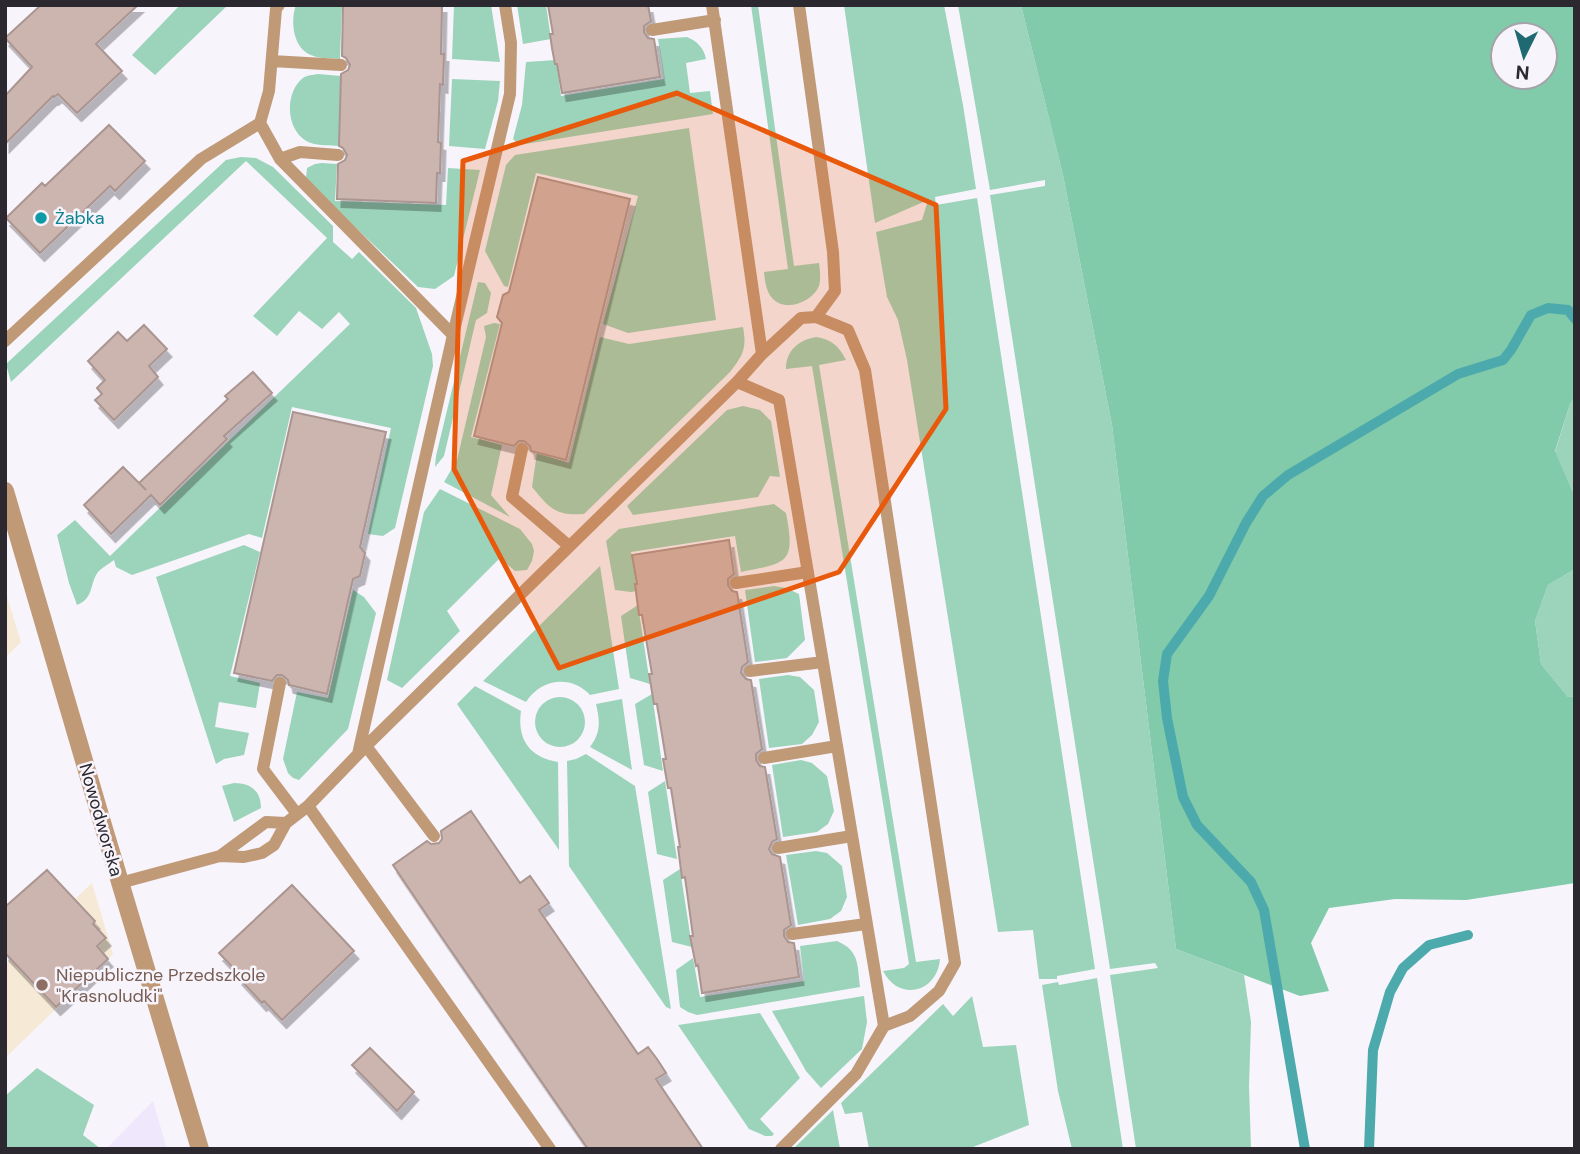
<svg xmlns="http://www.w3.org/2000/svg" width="1580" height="1154" viewBox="0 0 1580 1154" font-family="'DM Sans',sans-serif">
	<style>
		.built { fill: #efe8fd }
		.education { fill: #f6ead6 }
		.green { fill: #9bd4ba }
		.forest { fill: #81caaa; fill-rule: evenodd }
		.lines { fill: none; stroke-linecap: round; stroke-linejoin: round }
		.stream { stroke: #4daaac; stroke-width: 10 }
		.building { fill: #ccb5af; stroke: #ab9590; stroke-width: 2; filter: url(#shadow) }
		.service { stroke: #c09977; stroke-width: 12 }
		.minor { stroke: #c09977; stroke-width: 18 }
		.marked { fill: #e8590c; fill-opacity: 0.2; stroke: #e8590c; stroke-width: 5; stroke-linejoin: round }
		.culture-dot { fill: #0f9aa8; stroke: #f7f4fc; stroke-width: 2.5 }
		.education-dot { fill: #8d6e63; stroke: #f7f4fc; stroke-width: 2.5 }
		.labels { text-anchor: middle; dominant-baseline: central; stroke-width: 5; stroke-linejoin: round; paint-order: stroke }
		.culture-label { font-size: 18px; fill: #0d838f; stroke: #f7f4fc; text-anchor: start }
		.street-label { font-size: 18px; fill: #2b2830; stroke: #f7f4fc }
		.education-label { font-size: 18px; fill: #785e54; stroke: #f7f4fc; text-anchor: start }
	</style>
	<defs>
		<filter id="shadow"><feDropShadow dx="4.5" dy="8" stdDeviation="0" flood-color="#0004"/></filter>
	</defs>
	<rect width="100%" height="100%" fill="#f7f4fc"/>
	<path class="built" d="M153,1101L167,1149H106Z"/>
	<path class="education" d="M5,590L21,642L5,658Z
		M92,883L113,954L5,1058V964L34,937L49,920L73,897L75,899Z"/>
	<path class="green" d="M180,5H228L155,75L132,55Z
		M296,5H342L340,59C331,58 319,59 311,55C293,48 290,21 296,5Z
		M454,5H491L500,62L452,59Z
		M517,5H546L551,39L523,44Z
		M751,5H758L794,266L819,263C820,271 821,278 819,286C812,302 786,313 772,298C766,291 765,281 764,272L788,269Z
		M844,5H944L963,105L976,189L935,197L936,205L977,198L1095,969L1057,976V979H1039L1033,930L998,932L907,360L898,320L887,297L876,232L922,220L928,200L875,223Z
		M958,5H1021L1063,175L1112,425L1176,949L1244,975L1251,1022L1249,1086L1251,1149H1136L1110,975L1158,968L1155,963L1110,969L990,195L1045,186V180L990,190Z
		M687,37C697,41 704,48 706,59L686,63L690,93L710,91L713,114L519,145L513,139L522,105L526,62L556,60L561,96L664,79L658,39Z
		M318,74L341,76L339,146C330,145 319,146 311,143C286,134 283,94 303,78C307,75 313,75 318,74Z
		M452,79L500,81L498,101L485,149L449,146Z
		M689,128L716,320L628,333L603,324L638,196L536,173L508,287L504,286L485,251L506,165L515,155Z
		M241,157L256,158L273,167L333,226V242L352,259L359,252L416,308L432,354L433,366L395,528L383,536L368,534L391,428L292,407L262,538L249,534L132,575L116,567L114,560C110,563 103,567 99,571C89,582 95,598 77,605L69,583L57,535L75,520L110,556L350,324L339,312L322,329L299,311L277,336L253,316L327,238L246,161L11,382L6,364L226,160Z
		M322,163L337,164L335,201L446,205L448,168L480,170L454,276L435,289L418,287L309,183L306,178L307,168L315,164Z
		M478,282L485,283L491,293L487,313L476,320L444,456L435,467L436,456Z
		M494,323L500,324L471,437L502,445L491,495L510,517L444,482L457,460L486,337L484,326Z
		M743,327C747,349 743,355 730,372L584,514C556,516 550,509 532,487L537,453L569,463L600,337L629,344Z
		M816,337C831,339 839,346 846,360L819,365L916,962L940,959C937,993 899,1002 883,971L904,968L909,964L812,366L786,369C786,351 798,340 816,337Z
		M1575,396V497L1555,452L1570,404Z
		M743,406L760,410L771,421L780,477L770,476L758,497L633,515L627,506L727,410Z
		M440,489L520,529L532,544L534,551L532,561L527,570L515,571L500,558L447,611L460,631L402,688L387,680L424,512Z
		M774,504L786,513C796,564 787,563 741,572L735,536L631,552L637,591L631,592L615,590L606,541L619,529Z
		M244,545L260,552L230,676L260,683L256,708L219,702L215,727L249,733L244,755L224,759L216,764L156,577Z
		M600,566L619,689L590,695C571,674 540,679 526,702L483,681Z
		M1575,569V696L1568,697L1541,664L1535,621L1548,585Z
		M774,586L786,588L799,594L805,640L787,658L755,662L745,590Z
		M353,590L364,597L376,613L348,729L299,780L293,778L288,773L283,759L297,692L328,698Z
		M638,605L650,684L630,678L621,616Z
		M788,675L800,677L814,690L819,722L812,735L802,744L769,748L759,679Z
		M475,686L521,711C517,739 529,757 558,762L559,850L457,704Z
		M652,694L663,771L644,765L635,704Z
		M535 722a25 25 0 1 1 50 0a25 25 0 1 1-50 0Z
		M622,699L632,770L590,747C601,732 600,721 596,704Z
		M586,754L635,786L671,1009L666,1007L569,866L567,761L576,759Z
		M801,760L812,763L827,776L834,811L828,824L817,832L783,837L772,765Z
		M665,781L677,859L657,854L648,792Z
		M234,783C251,783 261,791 261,808L234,822L222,786Z
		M816,851L827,853L842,866L847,897L841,911L830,919L798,925L786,855Z
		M680,869L692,947L672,942L663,880Z
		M837,941C860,951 857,965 860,987L697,1015L688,1012L680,1007L676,970L693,958L700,997L804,981L800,946Z
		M1097,978L1123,1149H1072L1058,1091L1042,985L1058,982L1059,985Z
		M864,996L867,1022L862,1049L821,1088L806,1071L772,1011Z
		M972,996L983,1047L1016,1045L1029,1125L968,1149H869L862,1112L845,1114L841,1103L943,1004L953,1016Z
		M760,1013L800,1078L760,1119L774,1134L772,1136H765L749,1129L678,1025Z
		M37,1068L94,1105L83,1135L101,1149H5V1096Z
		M833,1110L840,1149H793Z"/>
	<path class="forest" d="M1021,5H1575V396L1570,404L1555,451L1575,497V569L1548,585L1535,621L1541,664L1568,697L1575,696V883L1466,900L1395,899L1329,908L1311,943L1329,991L1300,996L1176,949L1112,425L1063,175ZM1503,35H1545V77H1503Z"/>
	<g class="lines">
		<path class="stream" d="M1305,1149L1264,910L1251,882L1197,825L1183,797L1167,718L1163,681L1167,654L1209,596L1246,523L1263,496L1288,475L1458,374L1503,360L1511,350L1531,315L1548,308L1568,310L1575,319
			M1369,1149L1373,1050L1390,992L1403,968L1429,945L1468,935"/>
	</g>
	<path class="building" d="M41,5H138L96,44L122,71L77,113L58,94L54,97L53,96L5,144V96L32,67L5,38Z
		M343,5H442L441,54H444L443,85L440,84L438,142L441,143L440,173H437L436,203L337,199L338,164L345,160L347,155L343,148L339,146L341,74L348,70L350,65L346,58L342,56Z
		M548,5H648L651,21L644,26V32L648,38L654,39L660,77L562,93L557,64H555L552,48L550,34H553Z
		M109,125L145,161L115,191L110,186L40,253L6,218L42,183L45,186Z
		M538,177L630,199L566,460L531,451L530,446L524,441H519L514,446L474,436L502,323L497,317L503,295L509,292Z
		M144,325L167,349L149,366L158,377L114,420L95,400L102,394L97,388L105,380L88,361L118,332L127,341Z
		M253,372L272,393L224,436L227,439L160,505L151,495L111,534L84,505L123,467L146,490L139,483L228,399L225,396Z
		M293,412L386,432L360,547L365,553L360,576L353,579L327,694L289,685L288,680L282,675H277L272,681L234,673Z
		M729,540L734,574L728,579V585L732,591L737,592L748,662L742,667L741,673L746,679L751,680L762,749L756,754V760L760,766L765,767L777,839L772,842L769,849L772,854L780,857L791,925L784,930V936L788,942L794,943L799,977L702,993L698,965L696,966L690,936H693L685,877L682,878L678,847H680L671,788H668L663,759H666L657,704H654L649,674H652L642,615H639L635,584H637L632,555Z
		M471,811L520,883L530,876L549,903L539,910L638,1054L648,1047L657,1059L666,1073L656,1079L703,1149H588L443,939L393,865L427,841L431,844L439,843L442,839L441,831Z
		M47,870L95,921L93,924L106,938L97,946L108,959L56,1007L5,953V907Z
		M292,885L354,951L282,1020L264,1001L262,1003L238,977L240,975L219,953Z
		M370,1048L414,1092L397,1111L352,1065Z"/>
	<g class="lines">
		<path class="service" d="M712,5L762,354
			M799,5L833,252L835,291L816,317
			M652,30L715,20
			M272,61L341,65
			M260,123L269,91L276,9L279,5
			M280,159L300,152L338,155
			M5,341L201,159L260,123L280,159L453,335
			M737,382L762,354L801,318L816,317L848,330L865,370L955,963L939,991L910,1016L884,1026
			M522,449L512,497L569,546
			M736,583L808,572
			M750,671L823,662
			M280,683L263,769L297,814
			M366,746L434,836
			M358,754L453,335L510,94L511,43L505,5
			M764,758L837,746
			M308,806L550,1149
			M778,848L852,836
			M220,856L266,822L286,823
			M120,883L220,856L244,857L262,853L274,845L286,823L308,806L366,746L737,382L779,400L884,1026L856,1074L781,1149
			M792,934L866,924"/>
		<path class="minor" d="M5,491L102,822L200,1149"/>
	</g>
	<path class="marked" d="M677,93L936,205L946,409L839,572L559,668L454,469L463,161Z"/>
	<circle class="culture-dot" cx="41" cy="218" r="7"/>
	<circle class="education-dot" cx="42" cy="985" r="7"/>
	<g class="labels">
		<g class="culture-label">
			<text x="55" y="218">Żabka</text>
		</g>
		<g class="street-label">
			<text transform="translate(101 820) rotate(74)">Nowodworska</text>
		</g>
		<g class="education-label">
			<text x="56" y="975">Niepubliczne Przedszkole<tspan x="56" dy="21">"Krasnoludki"</tspan></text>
		</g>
	</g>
	<rect width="1580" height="1154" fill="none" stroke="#2b2830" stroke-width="14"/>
	<g transform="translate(1524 56) rotate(185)"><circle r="33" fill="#f7f4fc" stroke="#a5a2aa" stroke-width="2"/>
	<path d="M0-5L12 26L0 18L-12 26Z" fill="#1f6a72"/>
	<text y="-10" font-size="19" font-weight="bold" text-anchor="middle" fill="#2b2830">N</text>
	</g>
</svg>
